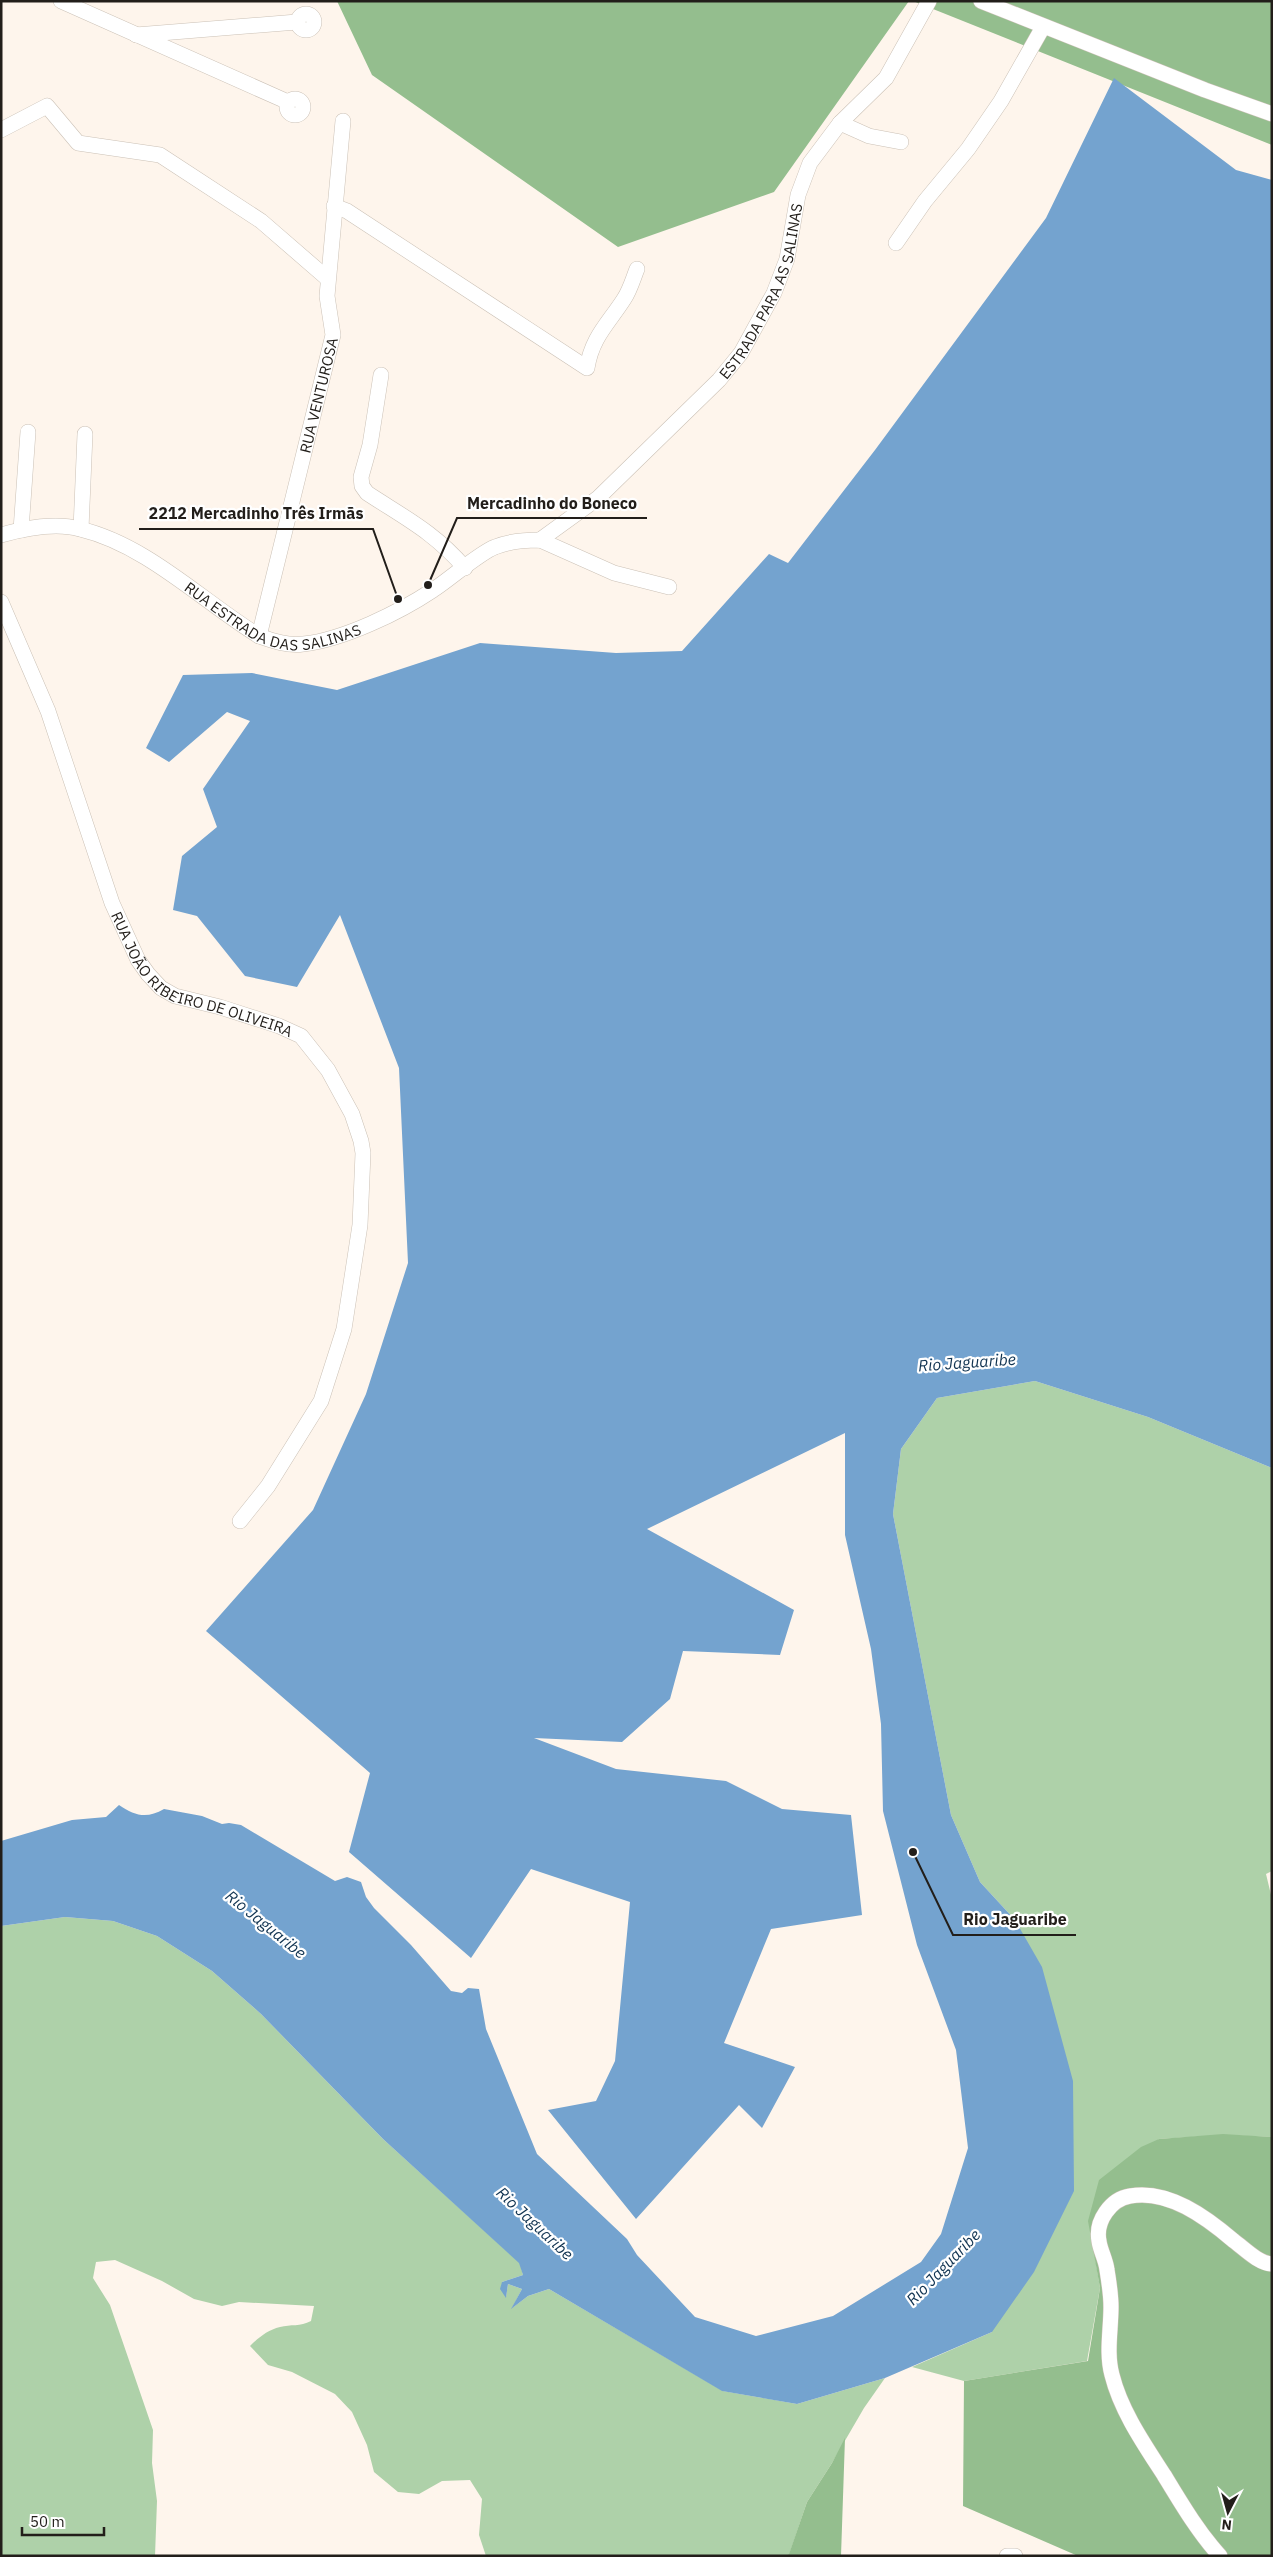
<svg xmlns="http://www.w3.org/2000/svg" width="1273" height="2557" viewBox="0 0 1273 2557" font-family="'IBM Plex Sans',sans-serif">
	<style>
		.green { fill: #aed1a9 }
		.forest { fill: #94be8e }
		.water { fill: #74a3cf }
		.lines { fill: none; stroke-linecap: round; stroke-linejoin: round }
		.minor-casing { stroke: #cbc1b6; stroke-width: 16 }
		.minor { stroke: #fff; stroke-width: 15 }
		.labels { text-anchor: middle; dominant-baseline: central; stroke-width: 4.5; stroke-linejoin: round; paint-order: stroke }
		.street-label { font-size: 15px; fill: #221e1a; stroke: #fff }
		.water-label { font-size: 16px; font-style: italic; fill: #103351; stroke: #fff }
		.leader { fill: none; stroke: #221e1a; stroke-width: 2 }
		.callout-dot { fill: #221e1a; stroke: #fff; stroke-width: 2 }
		.callout-label { font-size: 16px; text-anchor: middle; font-weight: bold; fill: #221e1a; stroke: #fff; stroke-width: 4.5; stroke-linejoin: round; paint-order: stroke }
	</style>
	<rect width="100%" height="100%" fill="#fef5ec"/>
	<path class="green" d="M1035,1381L1148,1417L1272,1468V1871L1266,1874L1272,1899V2137L1223,2135L1159,2139L1089,2221L1100,2288L1087,2361L964,2381L912,2367L992,2332L1015,1920L980,1882L951,1815L893,1514L901,1449L937,1398Z
		M65,1917L113,1921L157,1936L212,1971L261,2014L383,2139L520,2263L523,2275L502,2282L506,2297L508,2284L522,2289L512,2308L528,2296L549,2289L723,2391L797,2404L885,2378L864,2408L832,2463L807,2502L789,2555L486,2556L479,2535L482,2499L470,2480L442,2481L419,2494L398,2492L374,2472L367,2445L352,2412L335,2394L292,2372L268,2365L250,2346C259,2337 268,2330 280,2327C291,2324 300,2327 311,2321L314,2306L239,2302L222,2306L194,2299L162,2281L115,2260L96,2262L93,2278L110,2305L153,2430L152,2463L157,2501L155,2556H1V1926Z"/>
	<path class="forest" d="M337,1H909L774,192L618,247L372,75Z
		M913,1H1272V145Z
		M1223,2134L1272,2137V2556H1078L963,2506L964,2381L1088,2361L1100,2288L1088,2221L1099,2180L1141,2147L1159,2139Z
		M845,2438L841,2556H786L789,2554L807,2502L832,2463Z"/>
	<path class="water" d="M1114,78L1236,170L1272,180V1468L1148,1417L1035,1381L937,1398L901,1449L893,1514L951,1815L980,1882L1015,1920L1042,1967L1073,2081L1074,2191L1034,2272L992,2332L885,2378L797,2404L722,2391L549,2289L528,2296L511,2309L522,2289L508,2284L506,2298L500,2289L502,2282L523,2275L519,2263L383,2139L261,2014L212,1971L157,1936L113,1921L65,1917L1,1926V1841L72,1820L106,1817L119,1805C135,1816 147,1819 164,1809L202,1816L222,1824L229,1823L241,1825L335,1881L347,1877L361,1882L366,1897L374,1908L411,1945L451,1991L462,1993L468,1988L479,1989L486,2029L537,2154L627,2239L637,2255L695,2317L756,2336L833,2316L921,2262L941,2234L968,2148L956,2050L917,1945L883,1811L881,1724L871,1649L845,1535V1433L647,1529L794,1610L780,1655L683,1651L670,1699L622,1742L534,1738L616,1769L726,1781L782,1809L851,1815L862,1915L771,1929L724,2043L795,2067L762,2128L739,2105L636,2219L548,2110L596,2101L615,2061L630,1902L531,1869L471,1958L349,1852L370,1773L206,1631L313,1510L366,1394L408,1263L399,1068L340,915L297,987L245,976L197,916L173,910L182,856L217,827L203,789L250,721L227,712L169,762L146,748L183,675L252,673L337,690L480,643L616,653L682,651L769,554L788,563L875,450L1046,218Z"/>
	<g class="lines">
		<defs>
			<g id="minor">
				<path d="M61,1L288,102"/>
				<path d="M981,1L1205,90L1272,114"/>
				<circle cx="306" cy="22" r="8"/>
				<path d="M136,35L297,22"/>
				<circle cx="295" cy="107" r="8"/>
				<path d="M840,123L869,136L901,142"/>
				<path d="M1,130L47,106L78,143L160,155L261,221L328,279"/>
				<path d="M334,206L347,211L587,368C592,337 608,324 624,299C630,290 633,279 637,269"/>
				<path d="M896,243L925,201L968,149L1001,101L1043,27"/>
				<path d="M381,375L370,445L361,477L362,486L367,493C405,518 434,532 465,568"/>
				<path d="M81,529L85,434"/>
				<path d="M21,530L28,432"/>
				<path id="s1" d="M1,535C26,528 55,522 80,529C147,545 202,601 259,636C273,641 288,646 303,644C343,640 400,612 433,590C449,580 479,553 495,547C509,541 526,540 540,540L614,573L669,587"/>
				<path id="s2" d="M540,540L598,498L719,380L741,353L774,293L787,259L798,195L810,163L840,123L886,78L929,1"/>
				<path id="s3" d="M1,602L48,711L112,903L138,960L148,974L161,988L175,996L220,1007L279,1026L301,1036L328,1070L352,1114L361,1141L363,1153L360,1225L344,1329L321,1401L268,1486L240,1521"/>
				<path id="s4" d="M259,636L333,335L327,296L343,121"/>
				<path d="M1007,2556H1015"/>
				<path d="M1220,2556C1198,2532 1181,2503 1164,2475C1144,2444 1121,2411 1112,2375C1106,2353 1111,2330 1111,2307C1111,2295 1109,2282 1107,2270C1106,2260 1100,2250 1099,2241C1095,2221 1111,2199 1130,2196C1168,2189 1206,2217 1234,2241C1245,2249 1258,2263 1272,2264"/>
			</g>
		</defs>
		<use href="#minor" class="minor-casing"/>
		<use href="#minor" class="minor"/>
	</g>
	<g class="labels">
		<g class="street-label">
			<text stroke="none"><textPath href="#s2" startOffset="341">ESTRADA PARA AS SALINAS</textPath></text>
			<text stroke="none"><textPath href="#s4" startOffset="248">RUA VENTUROSA</textPath></text>
			<text stroke="none"><textPath href="#s1" startOffset="298">RUA ESTRADA DAS SALINAS</textPath></text>
			<text stroke="none"><textPath href="#s3" startOffset="445">RUA JOÃO RIBEIRO DE OLIVEIRA</textPath></text>
		</g>
		<g class="water-label">
			<text transform="translate(967 1362) rotate(-4)">Rio Jaguaribe</text>
			<text transform="translate(266 1924) rotate(39)">Rio Jaguaribe</text>
			<text transform="translate(535 2223) rotate(43)">Rio Jaguaribe</text>
			<text transform="translate(943 2267) rotate(-46)">Rio Jaguaribe</text>
		</g>
	</g>
	<path class="leader" d="M428 585L457 518H647M398 599L373 529H139M913 1852L953 1935H1076"/>
	<g class="callout-dot">
		<circle cx="428" cy="585" r="5"/>
		<circle cx="398" cy="599" r="5"/>
		<circle cx="913" cy="1852" r="5"/>
	</g>
	<g class="callout-label">
		<text x="552" y="509">Mercadinho do Boneco</text>
		<text x="256" y="519">2212 Mercadinho Três Irmãs</text>
		<text x="1015" y="1925">Rio Jaguaribe</text>
	</g>
	<rect width="1273" height="2557" fill="none" stroke="#221e1a" stroke-width="5"/>
	<g transform="translate(1228 2512) rotate(186)" stroke="#ffffff" stroke-width="4" paint-order="stroke">
	<path d="M0-4L9 19L0 12L-9 19Z" fill="#221e1a"/>
	<text y="-8" font-size="14" font-weight="bold" text-anchor="middle" fill="#221e1a">N</text>
	</g>
	<path d="M22 2527v8h82v-8" fill="none" stroke="#221e1a" stroke-width="2.5"/>
	<text x="30" y="2527" font-size="15" fill="#221e1a" stroke="#ffffff" stroke-width="4" paint-order="stroke">50 m</text>
</svg>
